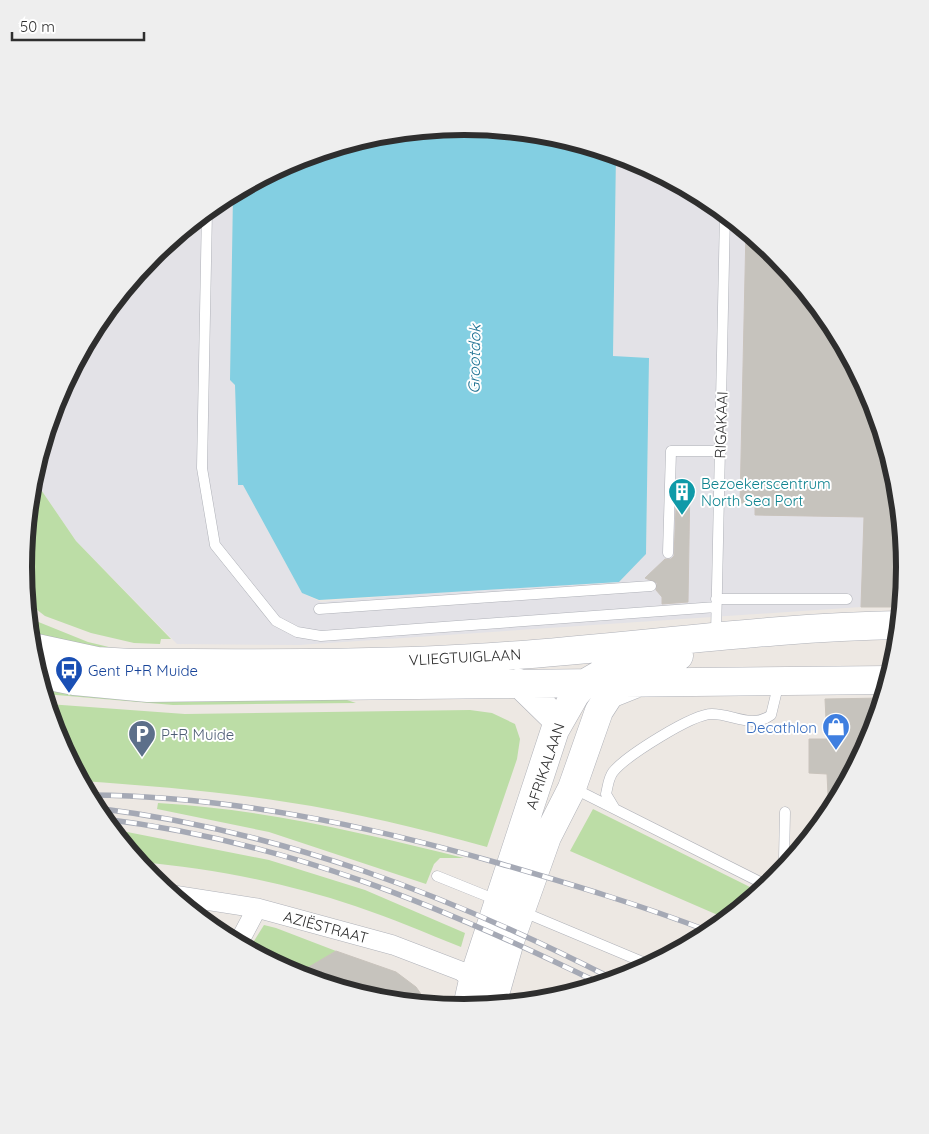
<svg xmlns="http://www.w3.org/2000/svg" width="929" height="1134" viewBox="0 0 929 1134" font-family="Quicksand,sans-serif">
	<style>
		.industrial { fill: #e3e2e7 }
		.green { fill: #bcdda6 }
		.water { fill: #83cfe2 }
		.building { fill: #c6c3bd; stroke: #c9c3bc }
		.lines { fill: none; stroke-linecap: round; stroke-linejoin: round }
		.lane-casing { stroke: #afb1b8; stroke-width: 11 }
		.street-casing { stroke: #afb1b8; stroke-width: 20 }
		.secondary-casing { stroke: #afb1b8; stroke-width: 29 }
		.lane { stroke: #fff; stroke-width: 10 }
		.street { stroke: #fff; stroke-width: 19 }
		.secondary { stroke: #fff; stroke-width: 28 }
		.rail-casing { stroke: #a5a9b5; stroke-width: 5.5 }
		.rail { stroke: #fff; stroke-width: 4; stroke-dasharray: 11; stroke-linecap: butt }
		.labels { text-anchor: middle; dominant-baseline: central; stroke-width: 4; stroke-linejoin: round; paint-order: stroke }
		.street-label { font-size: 15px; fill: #2e2e2e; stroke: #fff }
		.culture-label { font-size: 15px; fill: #0d838f; stroke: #fff; text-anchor: start }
		.transit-label { font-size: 15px; fill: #164399; stroke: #fff; text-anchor: start }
		.shop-label { font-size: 15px; fill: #366cbe; stroke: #fff; text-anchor: end }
		.service-label { font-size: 15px; fill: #4e5e75; stroke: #fff; text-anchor: start }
		.water-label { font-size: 16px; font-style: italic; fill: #1f7191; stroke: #fff }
		.rim { fill: none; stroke: #2e2e2e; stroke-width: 6 }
	</style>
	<rect width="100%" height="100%" fill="#ede8e3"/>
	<path class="industrial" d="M616,155L633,160L710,201L776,256L831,322L872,399L897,481L905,567L901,607H861L299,645L177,644L76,541L33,478L57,398L98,322L153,255L220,200L233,193L230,380L235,385L238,485H243L302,593L321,602L414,594L619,582L646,554L649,358L613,357Z"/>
	<path class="green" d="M33,478L76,541L171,639H161L160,644L134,643L91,633L45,616L36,609L26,589L24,567Z
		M36,621L88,642L134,653L110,651L35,636Z
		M43,688L335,696L356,703L173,705L45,694Z
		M48,704L185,714L470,710L492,713L515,724L520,739L517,759L487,847C421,829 354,812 286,802C218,791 150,786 82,781L57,735Z
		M158,803C262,809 363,833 464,858H440L434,864L426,884L269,832L157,809Z
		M593,809L601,813L760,892L727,919L570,851Z
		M112,829L269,860L365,890L465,933L461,947C426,933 391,918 355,906C286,883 211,868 139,862Z
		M264,925L276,928L336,951L298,975L296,974L249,949Z"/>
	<path class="water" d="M465,126L551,135L616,155L613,356L649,358L646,554L619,582L319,600L302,593L243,485H238L235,385L230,380L233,193L296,160L379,135Z"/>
	<path class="building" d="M746,230L776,256L831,322L872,399L897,481L905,567L901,607H861L864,517L755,515V503H740Z
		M677,482H690L688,602L662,604V597L656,590L657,583L645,578L665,559H671L674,556Z
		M883,698L872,736L829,815L827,774L809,773V739H827L825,699Z
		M336,951L396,972L416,987L428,1004L378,999L297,974Z"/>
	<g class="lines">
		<defs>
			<path id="lane" d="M207,211L202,468L215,545L276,621L297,632L321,636L716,607
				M668,553L671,451H721
				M716,599H847
				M319,609L651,586
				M716,635L725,214
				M573,788L768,886
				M615,809L606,794C608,786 608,779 613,772C626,756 692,714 712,714C733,714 752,729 771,715L779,682
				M785,812L784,859L790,862
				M437,876L499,901
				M521,911L650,965"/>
			<path id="street" d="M173,895L257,908L393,945L461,971L473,980
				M238,944L257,908"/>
			<path id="secondary" d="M32,647L97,661L131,663C256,663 382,665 506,656C637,647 768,627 900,625
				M39,674L74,681L148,688L889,680
				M519,683L559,722
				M492,1005L510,941L547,837L572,788L599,711L610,694L635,684
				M467,1007L473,980L555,730L575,695L585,683L604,672L622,666L679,656"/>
		</defs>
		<use href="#lane" class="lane-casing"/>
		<use href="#street" class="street-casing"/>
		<use href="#secondary" class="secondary-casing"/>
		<use href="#lane" class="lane"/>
		<use href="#street" class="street"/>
		<use href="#secondary" class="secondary"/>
		<defs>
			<path id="rail" d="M89,795C229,796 365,825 498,863C570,884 641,905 711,932
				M96,808C282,831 449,895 615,980
				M104,819C285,841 439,905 601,984"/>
		</defs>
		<use href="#rail" class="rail-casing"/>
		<use href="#rail" class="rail"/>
	</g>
	<defs>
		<symbol id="building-pin" viewBox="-11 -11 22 30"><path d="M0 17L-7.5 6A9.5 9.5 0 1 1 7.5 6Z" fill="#0f9aa8" stroke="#fff"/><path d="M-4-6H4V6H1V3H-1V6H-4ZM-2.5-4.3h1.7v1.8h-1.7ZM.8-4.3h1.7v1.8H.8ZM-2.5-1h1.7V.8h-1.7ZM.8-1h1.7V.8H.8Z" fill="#fff"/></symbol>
		<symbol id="bus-pin" viewBox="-11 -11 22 30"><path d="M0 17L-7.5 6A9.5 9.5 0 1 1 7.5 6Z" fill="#1a4fb4" stroke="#fff"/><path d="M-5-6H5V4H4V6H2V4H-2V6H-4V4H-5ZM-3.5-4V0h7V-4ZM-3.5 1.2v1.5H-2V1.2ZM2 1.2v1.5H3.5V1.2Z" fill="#fff"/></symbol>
		<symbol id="shop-pin" viewBox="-11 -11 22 30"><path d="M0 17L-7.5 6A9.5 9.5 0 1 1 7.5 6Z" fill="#3f7fe0" stroke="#fff"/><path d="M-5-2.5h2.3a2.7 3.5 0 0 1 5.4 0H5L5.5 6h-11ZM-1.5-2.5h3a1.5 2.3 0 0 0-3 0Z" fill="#fff"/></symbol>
		<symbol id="parking-pin" viewBox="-11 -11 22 30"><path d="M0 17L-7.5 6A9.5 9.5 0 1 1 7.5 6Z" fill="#5c6f8a" stroke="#fff"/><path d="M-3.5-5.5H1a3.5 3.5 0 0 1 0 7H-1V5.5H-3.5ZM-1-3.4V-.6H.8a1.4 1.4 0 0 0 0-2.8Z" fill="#fff"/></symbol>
	</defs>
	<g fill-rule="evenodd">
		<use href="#building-pin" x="666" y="476" width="32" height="43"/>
		<use href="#bus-pin" x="53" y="654" width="32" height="43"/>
		<use href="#shop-pin" x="820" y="711" width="32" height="43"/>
		<use href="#parking-pin" x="126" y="718" width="32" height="43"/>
	</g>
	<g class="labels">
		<g class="street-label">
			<text transform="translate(721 425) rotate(-88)">RIGAKAAI</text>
			<text transform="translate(465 657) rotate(-3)">VLIEGTUIGLAAN</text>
			<text transform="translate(545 766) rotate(-71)">AFRIKALAAN</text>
			<text transform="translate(326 927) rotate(15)">AZIËSTRAAT</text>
		</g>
		<g class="culture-label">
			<text x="701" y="483">Bezoekerscentrum<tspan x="701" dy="17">North Sea Port</tspan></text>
		</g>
		<g class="transit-label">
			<text x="88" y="670">Gent P+R Muide</text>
		</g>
		<g class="shop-label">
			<text x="817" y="727">Decathlon</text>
		</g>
		<g class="service-label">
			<text x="161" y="734">P+R Muide</text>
		</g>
		<g class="water-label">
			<text transform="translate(474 359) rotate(-89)">Grootdok</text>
		</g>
	</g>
	<path d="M0 0H929V1134H0ZM32 567a432 432 0 1 1 864 0a432 432 0 1 1-864 0Z" fill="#eee" fill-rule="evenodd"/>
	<path class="rim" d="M32 567a432 432 0 1 1 864 0a432 432 0 1 1-864 0Z"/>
	<path d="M12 32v8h132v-8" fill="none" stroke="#2e2e2e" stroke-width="2.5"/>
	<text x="20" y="32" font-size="15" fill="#2e2e2e" stroke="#ffffff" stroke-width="4" paint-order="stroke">50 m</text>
</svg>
